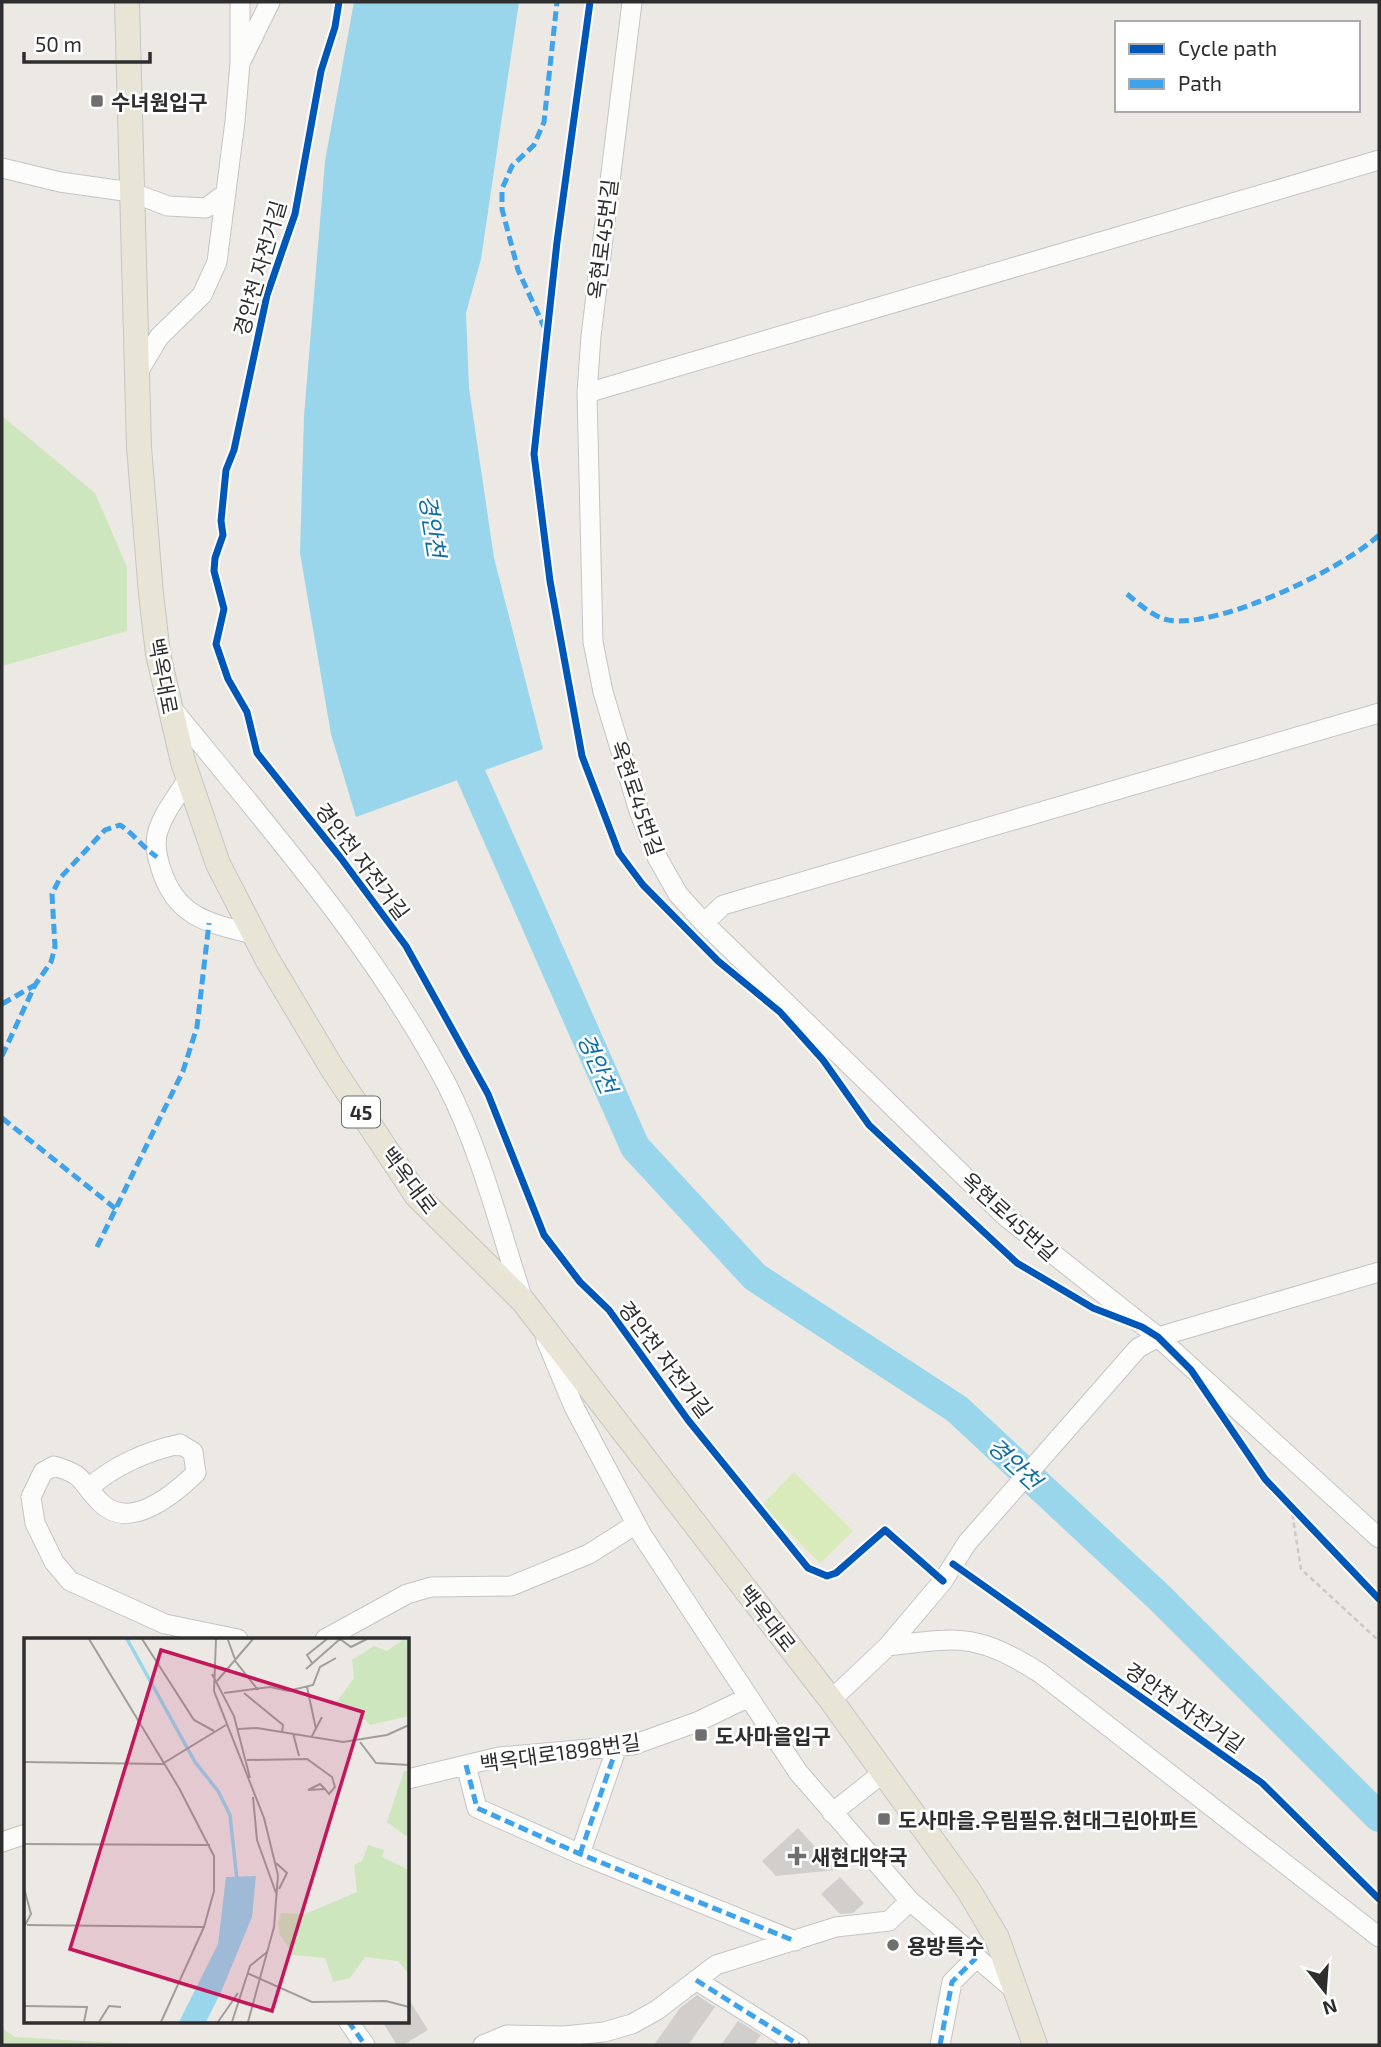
<svg xmlns="http://www.w3.org/2000/svg" width="1381" height="2047" viewBox="0 0 1381 2047" font-family="'Exo 2','Noto Sans KR',sans-serif">
	<style>
		.green { fill: #cee6be }
		.pitch { fill: #d9eabb }
		.water { fill: #99d6ec }
		.lines { fill: none; stroke-linecap: round; stroke-linejoin: round }
		.river { stroke: #99d6ec; stroke-width: 30 }
		.building { fill: #d1cecb }
		.minor-casing { stroke: #c5c4c5; stroke-width: 21 }
		.major-casing { stroke: #c6c5c4; stroke-width: 26 }
		.path { stroke: #c9c9c8; stroke-width: 2.5; stroke-dasharray: 5 3.5; stroke-linecap: butt }
		.minor { stroke: #fcfcfb; stroke-width: 19 }
		.major { stroke: #e8e4d6; stroke-width: 24 }
		.quiet { stroke: #3ea3eb; stroke-width: 5; stroke-dasharray: 10 5; stroke-linecap: butt }
		.cycleway-casing { stroke: #fff; stroke-width: 11 }
		.cycleway { stroke: #0057b8; stroke-width: 7 }
		.poi-dot { fill: #706f6e; stroke: #fff; stroke-width: 2.5 }
		.labels { text-anchor: middle; dominant-baseline: central; stroke-width: 5; stroke-linejoin: round; paint-order: stroke }
		.shield { fill: #fff; stroke: #6d6d6d; stroke-width: 2 }
		.shield-label { font-size: 19px; font-weight: bold; fill: #2e2e2e }
		.poi-label { font-size: 21px; font-weight: bold; fill: #2e2e2e; stroke: #fff; text-anchor: start }
		.street-label { font-size: 21px; fill: #2e2e2e; stroke: #fff }
		.water-label { font-size: 23px; font-style: italic; fill: #0d6fa3; stroke: #fff }
		.inset-river { fill: none; stroke: #99d6ec; stroke-width: 3.5 }
		.inset-road { fill: none; stroke: #a09e9b; stroke-width: 2 }
		.view { fill: #c2185b; fill-opacity: 0.15; stroke: #c2185b; stroke-width: 3.5 }
		.inset-edge { fill: none; stroke: #2e2e2e; stroke-width: 3.5 }
	</style>
	<rect width="100%" height="100%" fill="#ece8e4"/>
	<path class="green" d="M2,416L95,493L127,567V631L2,666Z
		M2,2028L15,2037L152,2045H2Z"/>
	<path class="pitch" d="M794,1472L853,1531L820,1563L762,1505Z"/>
	<path class="water" d="M354,2H519L481,259L466,313L469,388L494,558L543,749L356,817L331,734L300,553L304,416L325,161Z"/>
	<g class="lines">
		<path class="river" d="M464,737L470,773L635,1147L755,1277L957,1409L1161,1599L1379,1817"/>
	</g>
	<path class="building" d="M798,1828L836,1870L776,1876L762,1861Z
		M840,1877L864,1903L853,1913L840,1914L821,1894Z
		M697,1995L715,2007L688,2045H654L680,2008Z
		M408,1998L428,2030L403,2045H397L382,2021H408Z
		M738,2021L761,2035L754,2045H721Z"/>
	<g class="lines">
		<defs>
			<path id="minor" d="M632,2L591,336L587,393L593,642L603,692L639,811L657,857L678,894L704,923L1005,1216L1158,1337L1379,1538
				M242,59L270,2
				M2,168L60,182L131,192L168,206L206,208L226,193
				M137,374L159,337L202,295L217,262L235,121L240,63V2
				M587,393L1379,160
				M171,707C269,828 374,946 447,1085C481,1152 500,1229 523,1300
				M188,779C177,796 164,812 158,831C154,843 157,857 161,869C176,917 208,923 253,934
				M704,923L723,905L1379,713
				M546,1340L574,1407L642,1535L798,1772L910,1901L1017,1992
				M89,1488C113,1466 147,1451 180,1444L193,1452L196,1473C173,1495 128,1533 99,1501C78,1480 87,1476 54,1466L43,1472L31,1497L35,1523L54,1562L70,1581L165,1624L238,1639
				M325,1639L407,1594L431,1587L511,1586L589,1554L636,1524
				M888,1646C961,1637 976,1633 1040,1673L1379,1937
				M831,1700L888,1646L943,1581L967,1543L1138,1348L1158,1337L1379,1272
				M466,1765L477,1808L580,1854L795,1941
				M408,1779L499,1757L633,1745L697,1722L747,1698
				M832,1813L884,1772
				M2,1842L26,1834
				M580,1854L617,1747
				M696,1980L799,2045
				M348,2021L365,2045
				M483,2045L507,2035L564,2036L604,2032L632,2024L657,2010L716,1965L836,1927L889,1921L910,1901
				M940,2045L952,1982L976,1958"/>
			<path id="major" d="M127,2L139,447L151,594L158,654L183,762L218,864L267,959L332,1068L417,1196L523,1301L831,1700L969,1891L997,1938L1035,2045"/>
		</defs>
		<use href="#minor" class="minor-casing"/>
		<use href="#major" class="major-casing"/>
		<path class="path" d="M1291,1506L1301,1569L1379,1641"/>
		<use href="#minor" class="minor"/>
		<use href="#major" class="major"/>
		<path class="quiet" d="M545,329L518,270L502,209V189L512,166L534,145L544,122L557,2
			M1127,594C1138,603 1153,617 1168,620C1218,629 1343,569 1379,535
			M2,1004L35,985
			M2,1056L35,985L51,962L55,947L52,894L60,878L105,830L120,825C134,834 142,847 157,857
			M2,1118L116,1209
			M97,1247L183,1071L197,1027L209,923
			M466,1765L477,1808L580,1854L795,1941
			M580,1854L617,1747
			M696,1980L799,2045
			M348,2021L365,2045
			M940,2045L952,1982L976,1958"/>
		<defs>
			<path id="cycleway" d="M339,2L335,27L321,71L295,214L267,295L234,450L226,470L221,521L223,535L215,558L214,571L224,609L216,644L228,679L247,712L257,753L340,857L406,946L488,1094L544,1235L580,1282L609,1310L688,1420L808,1568L827,1576L836,1573L885,1530L943,1581
				M590,2L557,242L534,454L550,581L582,756L619,853L643,885L718,961L780,1012L823,1060L869,1125L1017,1263L1093,1308L1142,1327L1158,1337L1191,1370L1265,1479L1379,1599
				M953,1564L1262,1783L1379,1899"/>
		</defs>
		<use href="#cycleway" class="cycleway-casing"/>
		<use href="#cycleway" class="cycleway"/>
	</g>
	<g class="poi-dot">
		<rect x="90" y="94" width="14" height="14" rx="3.5"/>
		<rect x="694" y="1728" width="14" height="14" rx="3.5"/>
		<rect x="877" y="1812" width="14" height="14" rx="3.5"/>
		<path d="M793.5 1845.5h7v7h7v7h-7v7h-7v-7h-7v-7h7z"/>
		<circle cx="893" cy="1945" r="7"/>
	</g>
	<g class="labels">
		<rect class="shield" x="342" y="1096.5" width="38" height="31" rx="5"/>
		<g class="shield-label">
			<text x="361" y="1112">45</text>
		</g>
		<g class="poi-label">
			<text x="111" y="101">수녀원입구</text>
			<text x="715" y="1735">도사마을입구</text>
			<text x="898" y="1819">도사마을.우림필유.현대그린아파트</text>
			<text x="811" y="1856">새현대약국</text>
			<text x="907" y="1945">용방특수</text>
		</g>
		<g class="street-label">
			<text transform="translate(602 239) rotate(-83)">옥현로45번길</text>
			<text transform="translate(259 268) rotate(-74)">경안천 자전거길</text>
			<text transform="translate(164 676) rotate(79)">백옥대로</text>
			<text transform="translate(638 798) rotate(71)">옥현로45번길</text>
			<text transform="translate(363 861) rotate(53)">경안천 자전거길</text>
			<text transform="translate(410 1180) rotate(53)">백옥대로</text>
			<text transform="translate(1010 1216) rotate(42)">옥현로45번길</text>
			<text transform="translate(666 1359) rotate(53)">경안천 자전거길</text>
			<text transform="translate(768 1618) rotate(52)">백옥대로</text>
			<text transform="translate(1185 1707) rotate(35)">경안천 자전거길</text>
			<text transform="translate(560 1752) rotate(-8)">백옥대로1898번길</text>
		</g>
		<g class="water-label">
			<text transform="translate(433 526) rotate(81)">경안천</text>
			<text transform="translate(598 1063) rotate(66)">경안천</text>
			<text transform="translate(1015 1463) rotate(43)">경안천</text>
		</g>
	</g>
	<g transform="translate(24 1638)">
		<rect width="385" height="385" fill="#ece8e4"/>
		<path d="M380,1H385V78L346,87L336,75L312,65L330,40L328,22L350,8L363,13ZM380,133H385V200L363,184ZM344,207L360,212L358,219L385,232V336L374,323L341,319L326,340L309,344L301,320L269,317L256,297L254,284L257,275L281,276L333,254L330,227L338,223Z" fill="#cee6be"/>
		<path d="M232,238L228,279L197,354L182,384H155L194,306L202,239Z" fill="#99d6ec"/>
		<path class="inset-river" d="M103,1L171,124L194,153L206,177L213,242"/>
		<path class="inset-road" d="M65,1L155,150L190,218V253L180,289L137,384M118,1L170,82L190,93M192,1L190,53L240,180L254,237L250,289L224,384M316,1L327,9L343,1M204,2L212,24L234,52M288,25L283,17L303,1M282,31L316,1M188,36L210,78L226,140M193,43L229,1M283,49L292,91M200,55L246,49L264,53L289,47L296,29L312,20M220,55L259,87L258,94M214,91L233,90L319,104L363,97L385,87M269,95L275,118M288,98L298,79M336,104L352,125L385,127M223,122L283,121L308,139L311,149L305,156L301,151L284,152L296,146L301,151M0,124L138,126L202,87M229,159L233,202L252,255M0,206L186,207M252,225L263,235L255,251M0,250L7,276L0,289M3,287L180,289M223,335L288,364L362,363L385,369M0,368L63,369L60,384M75,384L85,368L97,369M194,384L214,355M208,384L226,328L243,314"/>
		<path class="view" d="M137,12L339,74L248,373L46,311Z"/>
		<rect width="385" height="385" class="inset-edge"/>
	</g>
	<rect width="1381" height="2047" fill="none" stroke="#2e2e2e" stroke-width="7"/>
	<rect x="1115" y="21" width="245" height="91" fill="#ffffff" stroke="#ababab" stroke-width="2"/>
	<rect x="1129" y="44" width="35" height="10" fill="#0057b8" stroke="#ababab" stroke-width="2"/>
	<text x="1178" y="56" font-size="21" fill="#2e2e2e">Cycle path</text>
	<rect x="1129" y="79" width="35" height="10" fill="#3ea3eb" stroke="#ababab" stroke-width="2"/>
	<text x="1178" y="91" font-size="21" fill="#2e2e2e">Path</text>
	<g transform="translate(1325 1991) rotate(163)" stroke="#ffffff" stroke-width="5" paint-order="stroke">
	<path d="M0-5L12 26L0 18L-12 26Z" fill="#2e2e2e"/>
	<text y="-10" font-size="19" font-weight="bold" text-anchor="middle" fill="#2e2e2e">N</text>
	</g>
	<path d="M24 52v10h126v-10" fill="none" stroke="#2e2e2e" stroke-width="3.5"/>
	<text x="35" y="52" font-size="21" fill="#2e2e2e" stroke="#ffffff" stroke-width="5" paint-order="stroke">50 m</text>
</svg>
